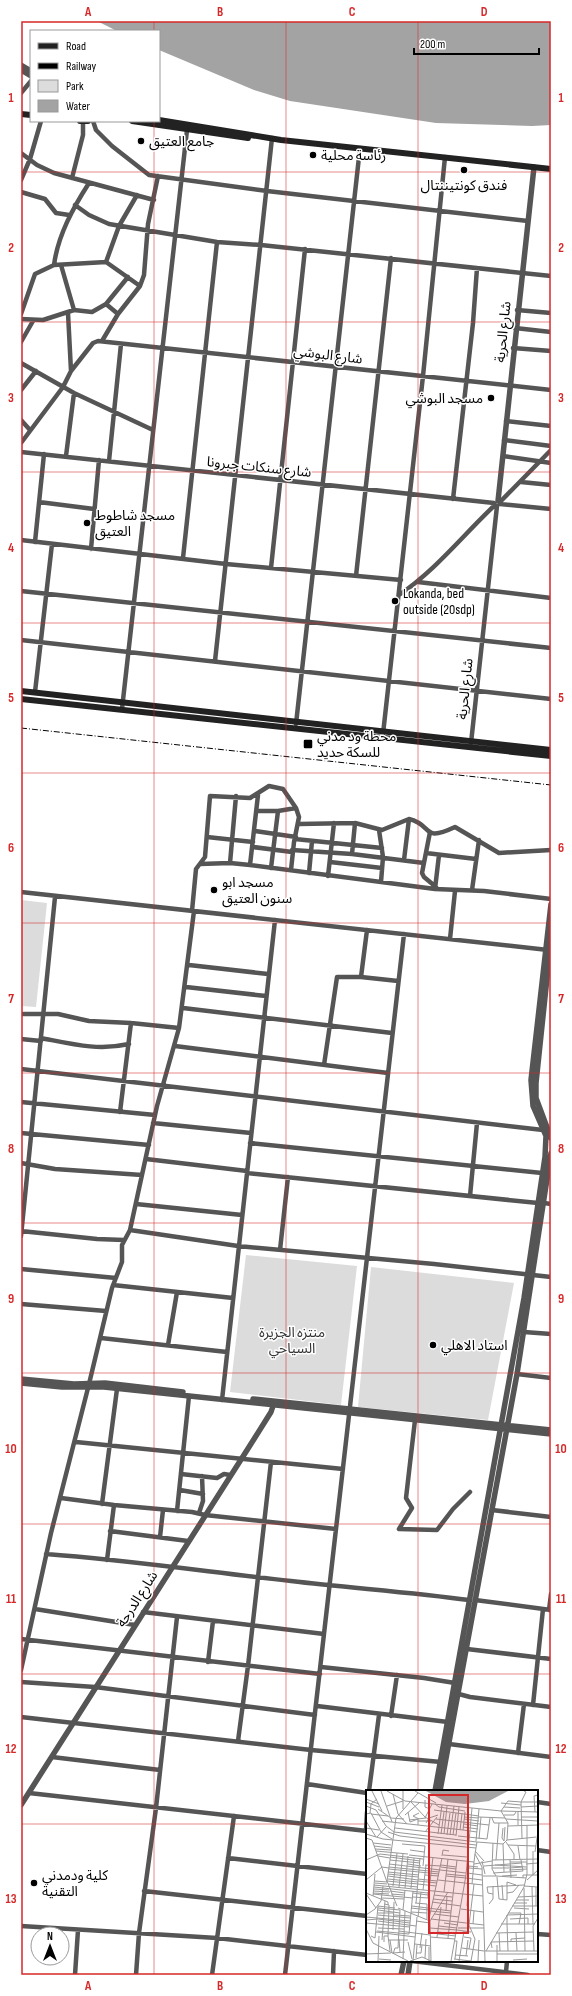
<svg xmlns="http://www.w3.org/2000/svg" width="572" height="1996" viewBox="0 0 572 1996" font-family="'Sofia Sans Condensed','Noto Sans Arabic',sans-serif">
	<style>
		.green { fill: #dcdcdc }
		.water { fill: #a3a3a3 }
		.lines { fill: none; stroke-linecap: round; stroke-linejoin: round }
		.minor { stroke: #555; stroke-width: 4.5 }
		.tertiary { stroke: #555; stroke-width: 5.5 }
		.secondary { stroke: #222; stroke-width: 6 }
		.rail { stroke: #000; stroke-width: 1; stroke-dasharray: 6 2 1 2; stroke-linecap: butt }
		.grid { fill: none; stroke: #d62828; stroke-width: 1; stroke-opacity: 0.55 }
		.poi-dot { fill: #000; stroke: #fff; stroke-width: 1.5 }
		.labels { text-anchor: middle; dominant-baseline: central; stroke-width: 3; stroke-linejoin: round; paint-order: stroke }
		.poi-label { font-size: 14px; fill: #000; stroke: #fff; text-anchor: start }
		.street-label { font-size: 14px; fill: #000; stroke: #fff }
		.park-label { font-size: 14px; fill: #333; stroke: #fff }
		.inset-road { fill: none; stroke: #999; stroke-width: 1 }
		.view { fill: #d62828; fill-opacity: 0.15; stroke: #d62828; stroke-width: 2 }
		.inset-edge { fill: none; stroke: #000; stroke-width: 2 }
		.neatline { fill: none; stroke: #d62828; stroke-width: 1.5 }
		.grid-label { font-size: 13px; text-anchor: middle; font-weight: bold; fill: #d62828 }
	</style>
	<rect width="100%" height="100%" fill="#fff"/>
	<path class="green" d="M21,900L47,903L36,1007L21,1006Z
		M246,1255L357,1266L341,1405L230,1392Z
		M371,1267L514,1283L488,1420L358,1407Z"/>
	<path class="water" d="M97,21H551V125L532,126L436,123L290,101L254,90L159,50V31H117Z"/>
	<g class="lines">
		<path class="minor" d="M21,93L31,81
			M93,121L96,130L112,146L149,175L267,191L528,221
			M21,153L37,165L54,173L154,200
			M72,178L83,135V121
			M21,180L30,159L41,121
			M21,192L45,199L56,213L69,215
			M75,205L89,215L109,224L217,242L261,245L551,276
			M106,262L119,226L137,195
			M54,265C58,235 73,208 89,183
			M61,265L74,310
			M106,304L128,277
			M517,310L551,313
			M68,313L71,371
			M21,314L35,274L54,265L106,262L140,286
			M21,319L43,320L74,310L92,312L106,304L118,314L140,286L144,275L148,224L158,176
			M515,328L551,332
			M102,341L118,314
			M21,342L33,321
			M513,348L551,351
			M21,363L74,393L153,430
			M21,390L36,371
			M21,420L30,430
			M506,421L551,426
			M504,440L551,446
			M21,443L63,387L71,371L93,343L98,341L551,390
			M21,452L494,503
			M66,456L74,393
			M503,456L551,463
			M109,461L121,344
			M521,482L551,485
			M453,499L473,323L477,268
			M39,502L94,509
			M500,502L551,450
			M500,504L551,509
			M21,540L226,564L401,580
			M35,542L44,454
			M91,549L99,460
			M183,558L217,242
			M271,568L305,249
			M356,576L391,258
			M418,582L551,598
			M21,591L551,648
			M399,595C437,569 462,536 495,505
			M21,640L551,699
			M215,661L272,138
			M35,692L52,544
			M122,709L187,130
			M296,724L360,148
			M383,734L423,376L445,157
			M471,743L497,506
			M257,811H278L296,808
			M299,824L355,823L382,830L409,819C434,825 421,843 455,827L499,853L551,850
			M379,830L383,857L381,882
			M255,831L296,837
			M430,832L422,873L424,877L436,887
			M207,837L253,842
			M295,839L382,848
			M253,847L292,852
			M292,850L352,854L424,863
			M426,853L476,859
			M352,854L355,823
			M404,860L409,819
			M330,862L382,868
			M230,863L236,796
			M200,864L230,863L250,865L435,889L484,891L551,899
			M250,865L258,795
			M271,868L278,811
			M309,873L312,841
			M328,876L334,823
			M435,889L439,855
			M472,890L479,840
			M21,892L548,950
			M192,911L196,869L205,857L210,796L250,798L269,786L283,789L296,808L299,817L294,842L291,870
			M450,939L455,891
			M189,965L268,974
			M361,977L367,930
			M186,987L266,996
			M183,1008L392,1033
			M21,1014H58L89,1021L131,1023L179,1028
			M41,1038C72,1044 98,1051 129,1044
			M21,1039L41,1041
			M175,1046L388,1073
			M324,1065L337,977H361L398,981
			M21,1069L543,1130
			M21,1102L155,1115
			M120,1112L131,1023
			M153,1123L251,1133
			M21,1133L149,1145
			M250,1143L542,1173
			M146,1159L247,1171
			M21,1163L55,1169L142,1175
			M247,1173L538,1203
			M470,1196L477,1123
			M544,1203L551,1204
			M136,1204L242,1215
			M130,1230L238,1246L434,1264L551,1277
			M21,1231L97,1239L124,1240
			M21,1236L55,897
			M280,1250L288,1177
			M21,1269L116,1278
			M113,1285L233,1298
			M21,1304L106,1311
			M524,1332L551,1334
			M101,1338L227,1352
			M168,1345L177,1292
			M517,1374L551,1378
			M89,1384L112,1288L122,1262V1245L130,1230L157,1106L179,1028L194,911
			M222,1400L275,920
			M415,1420L406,1498L412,1508L399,1529L437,1530L453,1509L470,1492
			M76,1442L343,1469
			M181,1474L217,1478L224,1474L230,1475
			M180,1490L203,1494
			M61,1498L114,1505L192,1512L205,1515L336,1529
			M102,1504L117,1389
			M492,1510L551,1517
			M177,1511L189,1396
			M199,1513L203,1501L202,1476
			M110,1531L188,1541
			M160,1537L163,1510
			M46,1554C128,1560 209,1572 291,1581C350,1588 410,1592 469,1600
			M107,1560L114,1505
			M475,1600L551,1610
			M35,1609L135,1625
			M549,1610L551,1594
			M143,1612L324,1634
			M21,1639L320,1674
			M467,1649L551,1659
			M208,1662L213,1621
			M321,1667L424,1678L455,1683
			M21,1670L51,1533L88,1388
			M21,1682L95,1687L315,1715
			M455,1693L470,1697L551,1707
			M533,1705L543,1609
			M317,1706L448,1722
			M391,1716L397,1675
			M21,1717L311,1750L441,1762
			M238,1741L248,1666L271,1462
			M449,1744L551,1757
			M518,1753L524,1704
			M52,1757L160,1770
			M307,1784L367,1793
			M369,1791L379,1715
			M29,1793L367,1831
			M537,1802L551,1804
			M366,1831L367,1812
			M537,1850L551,1852
			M228,1858L367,1874
			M144,1891L367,1916
			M21,1926L217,1938L367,1955
			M537,1934L551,1935
			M412,1961L528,1975
			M506,1972L507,1961
			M75,1975L78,1930
			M136,1975L139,1933L156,1808L177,1617
			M212,1975L234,1816
			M285,1975L404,934
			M333,1975L334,1951"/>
		<path class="tertiary" d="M21,65L31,71
			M21,70L31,76
			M498,501L534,167
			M551,940L536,1083V1098L551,1138
			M21,1379L74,1384L105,1383L183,1392
			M21,1383L62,1387H104L551,1434
			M253,1399L551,1430
			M435,1791L524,1298L545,1157L546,1136L533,1106L531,1080L551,904
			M440,1791L517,1374L551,1153
			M21,1805L249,1447L271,1412L274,1403
			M401,1975L404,1961
			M408,1975L410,1961"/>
		<path class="secondary" d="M21,114L31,115
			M159,120L281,140L551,169
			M80,121H88
			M132,121L248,138
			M21,691L551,750
			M21,699L551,756"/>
		<path class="rail" d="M21,728L551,785"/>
	</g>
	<path class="grid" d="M154,21V31M286,21V1975M418,21V1791M154,121V1975M21,172H551M21,322H551M21,472H551M21,623H551M21,773H551M21,923H551M21,1073H551M21,1223H551M21,1373H551M21,1524H551M21,1674H551M21,1824H367M537,1824H551M418,1961V1975"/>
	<g class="poi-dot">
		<circle cx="141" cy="141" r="4"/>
		<circle cx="313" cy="155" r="4"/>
		<circle cx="464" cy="170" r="4"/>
		<circle cx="491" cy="398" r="4"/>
		<circle cx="87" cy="523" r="4"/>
		<circle cx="395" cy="601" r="4"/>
		<rect x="303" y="739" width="10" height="10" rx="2"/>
		<circle cx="214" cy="890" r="4"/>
		<circle cx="433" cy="1345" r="4"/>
		<circle cx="34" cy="1883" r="4"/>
	</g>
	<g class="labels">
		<g class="poi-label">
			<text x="149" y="141">جامع العتيق</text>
			<text x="321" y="155">رئاسة محلية</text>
			<text x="464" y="185" text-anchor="middle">فندق كونتيننتال</text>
			<text x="483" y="398" text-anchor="end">مسجد البوشي</text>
			<text x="95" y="515">مسجد شاطوط<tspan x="95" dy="16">العتيق</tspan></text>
			<text x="403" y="593">Lokanda, bed<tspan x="403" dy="16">outside (20sdp)</tspan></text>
			<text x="317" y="736">محطة ود مدني<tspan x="317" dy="16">للسكة حديد</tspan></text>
			<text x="222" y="882">مسجد ابو<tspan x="222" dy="16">سنون العتيق</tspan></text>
			<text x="441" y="1345">استاد الاهلي</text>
			<text x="42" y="1875">كلية ودمدني<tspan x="42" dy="16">التقنية</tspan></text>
		</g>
		<g class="street-label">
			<text transform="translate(503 332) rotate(-84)">شارع الحرية</text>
			<text transform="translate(328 355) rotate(7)">شارع البوشي</text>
			<text transform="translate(259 467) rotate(6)">شارع سنكات جبرونا</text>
			<text transform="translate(465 689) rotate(-84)">شارع الحرية</text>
			<text transform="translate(137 1599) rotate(-57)">شارع الدرجة</text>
		</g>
		<g class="park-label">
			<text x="292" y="1332">منتزه الجزيرة<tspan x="292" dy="16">السياحي</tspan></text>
		</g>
	</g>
	<g transform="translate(366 1790)">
		<rect width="172" height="172" fill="#fff"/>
		<path d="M60,1H142L123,11L99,14L80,12Z" fill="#a3a3a3"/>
		<path class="inset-road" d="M6,1L16,21M15,1L26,32M21,1L39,11L135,21M49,1L70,13M158,1L160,2L155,12H172M27,4L32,24L41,34M0,9L13,14M59,10V17L64,19M0,12L13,17M45,12L59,27L73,35M135,13L155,15M69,14L73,17L99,21M0,16L10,20L20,36L28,42L111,52M21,16L37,11M138,17L154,18M155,17L172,16M12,19L25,28L38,29M37,19V1M68,20L113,26M135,21L142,11L155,12L156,48M135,21L142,33L141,50M135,21L172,22M42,22L44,32L52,29V35M152,22V35M169,22L168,6L172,5M4,23L5,14L11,9M0,24L5,23L15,42L26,49M5,24L22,26M39,25L53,13M138,25H148L150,22M98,27L113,28M113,27L139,28M155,27H172M59,28L66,14M126,28L128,33H142M53,29L47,26L53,23M70,29L123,35M98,29L113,31M140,29L172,31M43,30L60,28M0,31L10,47M16,31L97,40M52,31H65M60,33L63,28L72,25M98,34L112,36M161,35V48L170,47M142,36L172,35M97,37L112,39M0,38L13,40M29,38L90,45M137,38L136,48L138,51M94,40L96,24M97,40L99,22M97,40L111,42M22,42L34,46L110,55M59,42L71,27M0,44L17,49L110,58M72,44L76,15M75,44L78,22M78,44L81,16M81,45L84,23M84,45L88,16M87,45L90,23M90,46L93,17M92,46L121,49M11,47L20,37M0,48L6,50L21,92M113,49L115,27M121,49L124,28M110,51L113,19M138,51L139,37M140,52L148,64V70M7,53L25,55M127,53L126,79L130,86L160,88M36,54L59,56L57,76M137,54L138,82M142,55L170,56M8,56L25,58M152,56L154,70M9,59L25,60M44,60L58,62M10,61L42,64M109,61L118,71M169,62L172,41M43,65L108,72L109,64M77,65L101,67M12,66L24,68M76,66L77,60L83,61M24,67L54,71M0,70L14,64L57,69M24,70L54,73M127,70L172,69M130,70L133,33M144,70L145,88M116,71L119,84M144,72H161M23,74L100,83M42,74L55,76M108,74L126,71M160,74L172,73M59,75L75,76M75,75L90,77M129,75L161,77M118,76L156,73M23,77L73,82M75,77L90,79M103,78L116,79M126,78H143M143,78L157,77M23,79L73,84M143,80L161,79M22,82L53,85M101,83L116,85M102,83L103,76L112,77M127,83L157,81L155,70M22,84L52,87M80,84L100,86M59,85L73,86M167,85V61M22,86L52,90M80,86L100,88M117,86H130M136,86L151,85M131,87L133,109L141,110V92L150,95M100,88L116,90M157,88V85H172M22,89L52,92M52,89L71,91M0,90L16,77L23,78M72,90L117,95M161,90L172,80M9,91L21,92M21,91L52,94M52,91L71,93M9,93L21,94M22,94L52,97M52,94L70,96M106,94L108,72M8,95L117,106M136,95L137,109M27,96L31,63M158,96L172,97M8,97L62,103M33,97L37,64M166,97L167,134M170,97V116M39,98L42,66M45,98L48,68M158,98L159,161M8,99L23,100M57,100L60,75M63,100L67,67M7,101L24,102M24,101L39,103M69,101L76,68M78,102L82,69M0,103L22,112V115M7,103L23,104M47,103L62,105M141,103L147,102L153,95M0,104L10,118M7,104L26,106M25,104L38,105M127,104L122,103L121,97L158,95M68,105L86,107M7,106L9,84M26,106L47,108M47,107L62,108V102M152,107L172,106M16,108L38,109M67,109L86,111M150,110H163M66,112L95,116M49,113L61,114V129M50,113L54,68M148,113H161M18,114L23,115L22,146M123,114L127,109V96M12,116L29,118M31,116L21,91L30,28L52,3M46,116L85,121M101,116L102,104M146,116H172M12,118L34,120M32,118L64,131M45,118L63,120M148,118L163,119M95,119L117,122M12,120L34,123M37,120L39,100M64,121L85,123M80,121L81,106M45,122L61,123M12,123H28M142,123H155L153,134M68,124L93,127M0,125L9,119L15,111L17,96M12,125L44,128M28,125L44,126M0,127L44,131M52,127L55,102M12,129L44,133M63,129L69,101M65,129L118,135M144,129L162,128V134M0,130L12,129M12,131L50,136M50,131L64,133M0,133L44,137M78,133L92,135M107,134L108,121M135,134H169M141,134V125L172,124M141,134L142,161M73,136L91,138M12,138L38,139M64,138L91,140M92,138H118M0,139L7,153L42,171M27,140L28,112M91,140L105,142M11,141L43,144L47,101M33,141L64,145M10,142L49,147M72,142L90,144M130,143L167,142M133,143L134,161M150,143L151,161M72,144L90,146M5,146L9,148L12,116M64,147L89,149M71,147L75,117M98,147L105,148L103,159M82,148L91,70M33,149L34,162M16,150L19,111M22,150H42M24,150L26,163M145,151V149L159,148M18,152V146H22L24,161M42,152L46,169M49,154L65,156M63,157V171M54,158L56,143M96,158L118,161M126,158L125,152L168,151M119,161H172M120,161L158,97M168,161L167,136L172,128M27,163L39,162M50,163H55L56,155M0,164L25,163M27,164L29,158H32L34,120M131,164H172M89,165L102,166M100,166L102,150M50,168L51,155M59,168L60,149M13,169L25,170M37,169L39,121M88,169L105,171M89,169L91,151H89M147,170L161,169M12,171L13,146M44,171L56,167L65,171M47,171L51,127M65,171L64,131L82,102M85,171L100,85L106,18M93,171L98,141M105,171L109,149L103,135L108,94M112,171L113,150M119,171L116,77L109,64L111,52L137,54L141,50L161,48V84L158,97M131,171V155"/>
		<path class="view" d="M63,5H102V143H63Z"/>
		<rect width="172" height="172" class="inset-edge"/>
	</g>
	<rect width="572" height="1996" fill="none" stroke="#ffffff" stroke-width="44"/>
	<rect x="30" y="30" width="130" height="92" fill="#ffffff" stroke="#999999"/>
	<rect x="38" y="43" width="20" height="6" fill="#222222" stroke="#999999"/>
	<text x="66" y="50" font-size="12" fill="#000000">Road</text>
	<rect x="38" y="63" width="20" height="6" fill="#000000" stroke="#999999"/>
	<text x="66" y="70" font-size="12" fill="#000000">Railway</text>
	<rect x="38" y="80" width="20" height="12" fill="#dcdcdc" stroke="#999999"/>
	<text x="66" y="90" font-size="12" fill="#000000">Park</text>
	<rect x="38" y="100" width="20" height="12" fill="#a3a3a3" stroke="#999999"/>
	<text x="66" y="110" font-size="12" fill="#000000">Water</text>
	<g transform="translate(50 1946)"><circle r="19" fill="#ffffff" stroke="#999999"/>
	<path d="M0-3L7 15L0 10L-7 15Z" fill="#000000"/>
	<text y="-6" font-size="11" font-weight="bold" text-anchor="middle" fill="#000000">N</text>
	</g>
	<path d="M414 48v6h125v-6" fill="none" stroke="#000000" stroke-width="2"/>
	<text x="420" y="48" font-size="12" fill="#000000" stroke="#ffffff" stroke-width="3" paint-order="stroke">200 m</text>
	<rect x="22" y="22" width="528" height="1952" class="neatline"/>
	<g class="grid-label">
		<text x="88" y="16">A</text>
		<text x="220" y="16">B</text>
		<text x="352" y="16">C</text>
		<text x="484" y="16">D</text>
		<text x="11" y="102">1</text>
		<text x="561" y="102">1</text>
		<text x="11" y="252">2</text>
		<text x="561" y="252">2</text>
		<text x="11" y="402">3</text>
		<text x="561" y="402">3</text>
		<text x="11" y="552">4</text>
		<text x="561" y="552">4</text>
		<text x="11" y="702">5</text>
		<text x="561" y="702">5</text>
		<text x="11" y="852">6</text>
		<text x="561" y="852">6</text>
		<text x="11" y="1003">7</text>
		<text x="561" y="1003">7</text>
		<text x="11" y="1153">8</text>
		<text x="561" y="1153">8</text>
		<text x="11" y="1303">9</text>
		<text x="561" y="1303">9</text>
		<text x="11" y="1453">10</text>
		<text x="561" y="1453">10</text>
		<text x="11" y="1603">11</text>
		<text x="561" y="1603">11</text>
		<text x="11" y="1753">12</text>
		<text x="561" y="1753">12</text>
		<text x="11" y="1903">13</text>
		<text x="561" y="1903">13</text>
		<text x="88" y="1990">A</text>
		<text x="220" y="1990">B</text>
		<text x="352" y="1990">C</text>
		<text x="484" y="1990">D</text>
	</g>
</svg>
